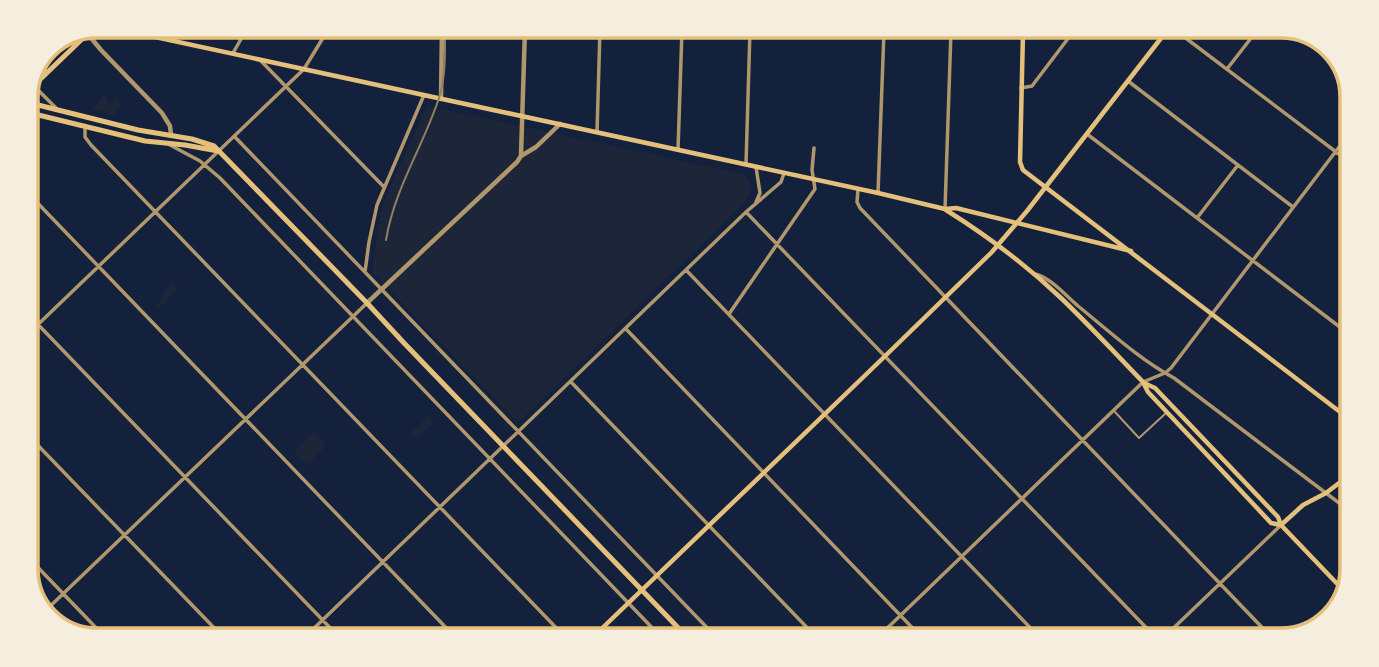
<svg xmlns="http://www.w3.org/2000/svg" width="1379" height="667" viewBox="0 0 1379 667" font-family="Lato,sans-serif">
	<style>
		.green { fill: #1d2539 }
		.lines { fill: none; stroke-linecap: round; stroke-linejoin: round }
		.service { stroke: #b1986c; stroke-width: 2 }
		.minor { stroke: #b1986c; stroke-width: 3.5 }
		.tertiary { stroke: #b1986c; stroke-width: 4.5 }
		.secondary { stroke: #e5c07b; stroke-width: 4.5 }
		.primary { stroke: #e5c07b; stroke-width: 5 }
		.rail { stroke: #918062; stroke-width: 2 }
		.rim { fill: none; stroke: #e5c07b; stroke-width: 3.5 }
	</style>
	<rect width="100%" height="100%" fill="#14213d"/>
	<path class="green" d="M104,94L107,96V101L110,104L115,98L122,103L114,115L93,109Z
		M427,106L742,174C755,183 751,194 743,204L518,423L372,272L381,212L388,191Z
		M172,280L179,288L158,309L156,307Z
		M428,416L434,422L416,439L410,433Z
		M314,432L327,445L307,465L294,452Z"/>
	<g class="lines">
		<path class="service" d="M1115,412L1139,438L1166,413"/>
		<path class="minor" d="M1179,33L1352,164
			M164,39L171,27
			M233,53L248,27
			M261,61L384,187
			M1227,69L1255,33
			M1128,81L1293,207
			M34,86L56,108
			M1021,88L1032,86L1073,32
			M85,127V137L91,145L565,637
			M597,132L600,29
			M1087,134L1349,334
			M234,136L716,637
			M170,145L200,161L220,178L661,637
			M678,150L682,30
			M746,164L750,30
			M756,167L760,193L756,202
			M858,189L857,202L860,208L1275,641
			M26,191L454,636
			M878,193L884,31
			M945,209L951,31
			M746,212L1158,640
			M1197,218L1238,165
			M686,270L1041,639
			M365,272L369,242L377,205L424,95
			M1035,274C1051,278 1065,295 1078,306C1109,331 1139,359 1174,378L1347,509
			M26,312L337,635
			M729,314L815,189L812,170L814,148
			M626,329L923,639
			M26,336L304,69L329,28
			M571,382L817,638
			M26,433L220,634
			M26,555L102,634
			M43,613L367,303
			M307,635L746,212L781,182L784,173
			M877,638L1143,382L1165,373L1171,368L1352,130
			M1161,640L1281,525"/>
		<path class="tertiary" d="M86,32L101,50L162,113L170,126L171,135
			M441,99L442,28
			M521,155L525,29
			M367,303L517,162L521,156L536,147L560,124"/>
		<path class="secondary" d="M104,26L878,193L945,209L956,208L1131,251
			M1023,32L1020,162L1023,170L1348,418
			M946,210C986,235 1026,265 1061,298C1089,325 1116,354 1143,382L1148,392L1257,508L1271,523L1281,525
			M1144,383L1155,388L1278,517L1281,525L1346,593
			M1281,525L1303,505L1326,493L1347,477
			M593,637L880,361L991,253L1027,211L1165,33"/>
		<path class="primary" d="M38,67L69,38
			M27,92L80,41L88,30
			M26,102L138,130L192,139L214,146L367,303L404,343L687,637
			M26,112L145,141L185,145L218,151"/>
		<path class="rail" d="M386,240C395,187 423,147 439,98C446,76 445,51 445,28"/>
	</g>
	<path d="M0 0H1379V667H0ZM97 38H1281A59 59 0 0 1 1340 97V569A59 59 0 0 1 1281 628H97A59 59 0 0 1 38 569V97A59 59 0 0 1 97 38Z" fill="#f5edde" fill-rule="evenodd"/>
	<path class="rim" d="M97 38H1281A59 59 0 0 1 1340 97V569A59 59 0 0 1 1281 628H97A59 59 0 0 1 38 569V97A59 59 0 0 1 97 38Z"/>
</svg>
